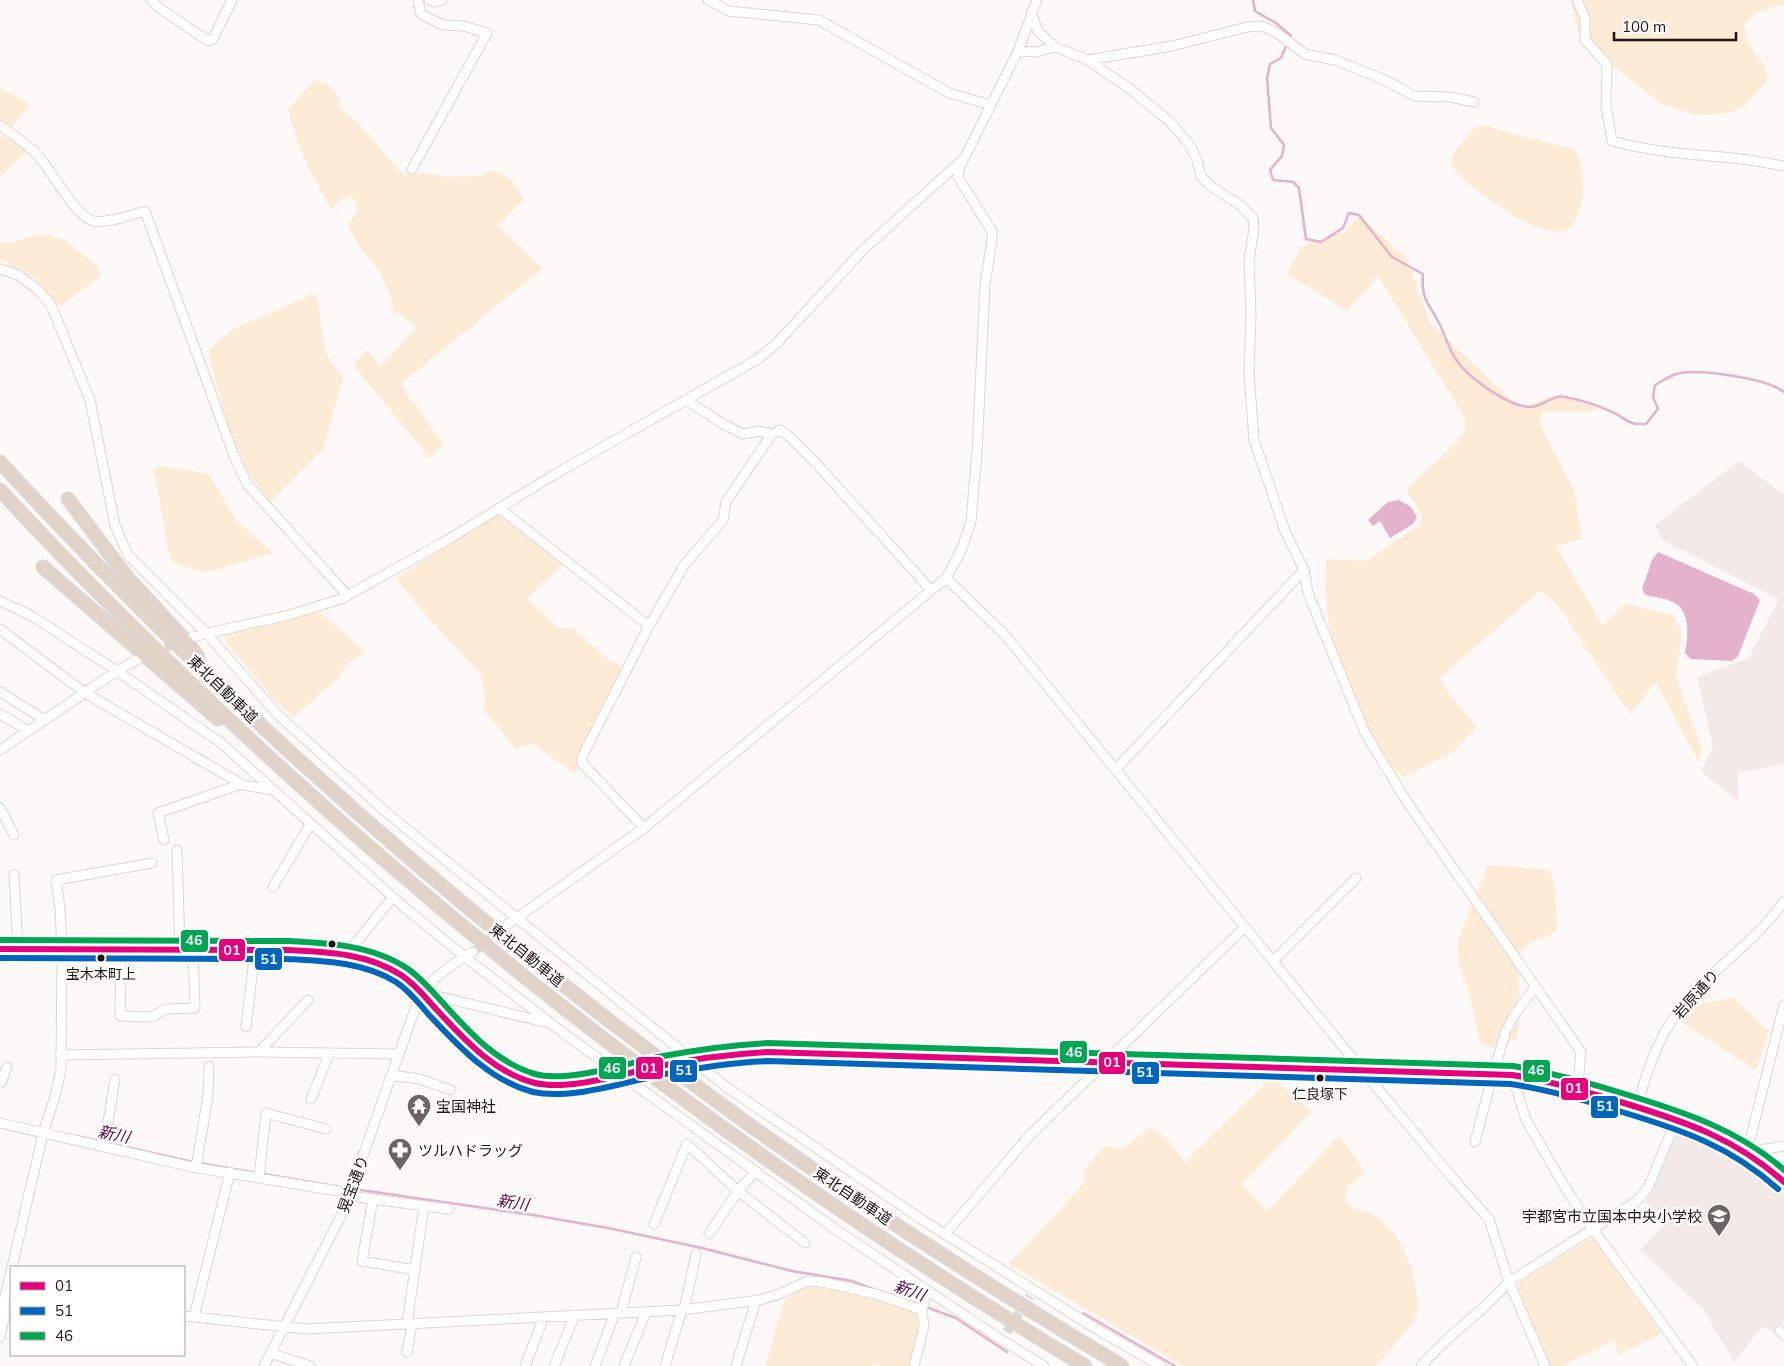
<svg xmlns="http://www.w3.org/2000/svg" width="1784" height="1366" viewBox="0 0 1784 1366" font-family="Mulish,'Noto Sans JP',sans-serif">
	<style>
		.built { fill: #f3e9e7 }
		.green { fill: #feebd6 }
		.water { fill: #e5b2cb }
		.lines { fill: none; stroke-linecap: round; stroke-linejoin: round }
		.stream { stroke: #e5b2cb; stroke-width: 2.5 }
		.minor-tunnel { stroke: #dbd7d6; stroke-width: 9; stroke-dasharray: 9 4.5; stroke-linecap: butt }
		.minor-casing { stroke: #ddd6d4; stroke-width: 11 }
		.major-casing { stroke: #dad7d7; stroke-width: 14 }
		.highway-casing { stroke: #dad7d7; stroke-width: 15 }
		.minor { stroke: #fffefe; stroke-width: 9 }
		.major { stroke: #eee5de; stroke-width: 11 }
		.highway { stroke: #e2d3c8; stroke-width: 12 }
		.major-bridge-casing { stroke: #dad7d7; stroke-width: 14; stroke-linecap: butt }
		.major-bridge { stroke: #eee5de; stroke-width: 11 }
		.bus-1-casing { stroke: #fff; stroke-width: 10 }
		.bus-2-casing { stroke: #fff; stroke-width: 10 }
		.bus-3-casing { stroke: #fff; stroke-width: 10 }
		.bus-1 { stroke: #e5007d; stroke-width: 6 }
		.bus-2 { stroke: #0065bd; stroke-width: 6 }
		.bus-3 { stroke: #00a651; stroke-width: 6 }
		.bus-dot { fill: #1d1412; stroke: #fff; stroke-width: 2 }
		.labels { text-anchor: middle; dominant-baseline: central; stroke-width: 5; stroke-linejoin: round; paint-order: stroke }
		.bus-label { font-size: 14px; fill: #1d1412; stroke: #fff }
		.street-label { font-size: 15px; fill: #1d1412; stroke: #fff }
		.poi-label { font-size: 15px; fill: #1d1412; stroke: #fff; text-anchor: start }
		.water-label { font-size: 16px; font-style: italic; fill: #5a043c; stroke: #fff }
		.line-badge { stroke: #fff; stroke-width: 2 }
		.badge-label { font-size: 14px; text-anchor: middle; font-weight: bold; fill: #fff }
	</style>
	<rect width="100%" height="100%" fill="#fdf9f8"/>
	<path class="built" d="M1739,461L1784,495V764L1738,773V802L1701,771L1713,747L1697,677L1749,658L1779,599L1662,540L1655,525Z
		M1680,1126L1726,1146L1768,1177L1784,1194V1320L1775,1333L1763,1326L1734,1362L1703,1309L1640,1250L1665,1224L1646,1202Z"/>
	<path class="green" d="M1571,0H1784V5C1769,6 1754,13 1744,24L1747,41L1765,67L1767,81L1744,106L1729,113L1697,115L1662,104L1605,60L1578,32Z
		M315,80L328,84L340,99L339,106L346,114L358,123L403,175L426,173L447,177L481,176L491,170C511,175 514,183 524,199L498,226L543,268L401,384L443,444L430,458L353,365L367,350L380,366L418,327L393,310L391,296L379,271L359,246L348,225L358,210L352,196L344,197L331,209L307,165L297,141L288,109Z
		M0,88L30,104L10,129L0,122Z
		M1485,125C1509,133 1533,140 1558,145C1564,146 1572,147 1576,152C1583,160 1585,194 1581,204C1578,213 1575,228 1564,231C1551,234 1535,226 1524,221C1510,214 1452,177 1451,162C1451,153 1470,133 1477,126Z
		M0,134L27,151L0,177Z
		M1359,216L1407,258L1430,323L1521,409L1553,395L1598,408L1590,412L1543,411L1539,423L1574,490L1582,539L1556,546L1603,626L1624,604L1673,615L1682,633L1676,675L1702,751L1698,761L1656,682L1630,714L1557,604L1540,591L1440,677C1446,692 1448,692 1458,704C1465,712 1469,719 1476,727L1452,753L1404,777C1398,771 1389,766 1384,759C1345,709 1320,622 1326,559L1366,561L1419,525L1422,515L1406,490L1458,441L1466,429L1465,419L1462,413L1378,276L1347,311L1287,274L1301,247L1345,231Z
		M40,234L65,240L97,266L101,276L60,306L56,304L35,278L0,260V243L13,242Z
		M316,293L326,354L343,378L323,449L270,502L248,473L230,431L210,363L209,350L234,329Z
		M159,466L208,474L237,521L273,553L204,573L173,562L169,553L154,470Z
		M497,514L564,563L527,599L558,628H572L609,660L622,666L575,774L532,743L516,749L484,710L485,694L480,673L424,613L396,578Z
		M317,610L365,652L347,663L338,678L293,718L277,703L227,644L224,635Z
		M1492,865L1548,870C1557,878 1556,916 1557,929C1548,940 1528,938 1521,952C1520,955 1520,959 1519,963C1516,988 1523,1013 1517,1037C1506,1044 1490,1054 1480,1041L1469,992L1459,964L1457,949L1459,937L1487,867Z
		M1733,997L1769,1031L1756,1070L1684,1024L1691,1006Z
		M1272,1077L1311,1112L1242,1184L1267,1211L1339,1136L1365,1171L1348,1186L1345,1202L1353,1208L1373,1214L1396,1235L1412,1268L1418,1306L1414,1323L1376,1366H1183L1009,1264L1086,1181L1083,1171L1105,1146L1122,1149L1151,1127L1165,1137L1185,1162Z
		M1593,1237L1661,1334L1618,1355L1615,1340L1562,1366H1550L1536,1341L1515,1292L1520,1282Z
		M808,1287L834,1288L917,1312V1348L909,1366H882L873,1363L872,1366H765L785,1299Z"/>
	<path class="water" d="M1399,500L1411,507L1417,517L1413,524L1390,538L1380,521L1373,526L1368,520L1388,502Z
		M1658,552L1754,594L1760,600L1738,656L1732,661L1691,659L1685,653C1688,637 1691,610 1673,602C1664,598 1654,597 1645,595L1642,589L1652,560Z"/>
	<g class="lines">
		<path class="stream" d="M1253,0L1255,11L1276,23L1291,36L1289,39
			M1287,44L1281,58L1270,64L1267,78L1271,128L1284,145L1282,156L1270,170L1273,180L1293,182L1299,188L1306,239L1321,242L1343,228L1349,213L1359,215L1392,257L1423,274C1421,301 1428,301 1439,323C1445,334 1448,347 1455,358C1467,377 1506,405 1529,407C1541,408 1553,394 1565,397C1580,400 1598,405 1612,412C1629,419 1625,425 1646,424L1658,409L1653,397L1655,385C1662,381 1668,377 1676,374C1697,368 1766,378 1784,392
			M77,1136L193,1162
			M199,1163L346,1188
			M354,1189L533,1215L608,1228L702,1248L792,1271L852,1281L878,1291
			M926,1307L956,1318L1007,1352
			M1083,1313L1175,1366"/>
		<path class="minor-tunnel" d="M153,653L180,642
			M473,952L508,924
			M1007,1332L1030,1296"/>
		<defs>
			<path id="minor" d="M151,0L158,7L208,41L213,39L232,0
				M429,0L435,2L442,0
				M708,0L729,11L819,20L949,93L991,105
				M1577,0L1585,18V40L1607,64L1606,106L1612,141C1651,152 1690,154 1731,158C1748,159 1766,163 1784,166
				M1031,12L1038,31L1055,47
				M1018,51L1036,52L1055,47L1088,60L1130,89L1169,121L1190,145L1197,160L1201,176L1209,185L1240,205L1253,218L1254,229L1249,260L1251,314L1249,372L1254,440L1285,531L1304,570L1308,593L1365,733L1407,802L1581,1052L1579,1073L1575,1088
				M1088,60L1172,46L1247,27L1262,26L1277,33L1305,54L1335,60L1387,81L1414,96L1450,97L1474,102
				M0,125C13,135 28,144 39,157C52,171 76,217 93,221C106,224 131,215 145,211L234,456L247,484L347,595
				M412,169L487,33L464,26L443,25L421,14L418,0
				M0,269L18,275L37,289L51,305L90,400L115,525L128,555L207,634L277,714L387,813L725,1086L924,1221L1098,1330L1161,1366
				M686,400L723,424L743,434L760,431L772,434
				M499,508L649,626
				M946,578L1005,635L1363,1071L1450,1175L1489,1219L1509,1282L1545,1366
				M0,601L32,616L117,671L221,743L404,907L465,957L566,1035L835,1229L1002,1340L1044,1366
				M0,629L85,693L243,785L273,790
				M192,637L289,615L341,599L444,542L557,473L758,359L777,343L863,250L961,161
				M0,692L45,720
				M0,714L29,731
				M0,750L117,671L137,660
				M1116,769L1304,570
				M0,808L14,835
				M644,828L582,763V757L649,626L685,564L723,520L726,502L772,434L780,430L789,436L812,459L931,590
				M164,840L158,813L241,784
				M177,850L180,950
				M14,875L18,949
				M273,887L311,823
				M508,924L644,828L946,578L961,551L971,522L977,452L985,285L992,240V232L988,225L961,182L958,176L959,169L1018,51L1037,0
				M121,950L120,1016L152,1017L166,1009L195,1008L193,950
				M473,952C454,963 436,975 421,992L548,1023
				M346,955L393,897
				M1273,961L1356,878
				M1784,1005L1747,1152L1784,1146
				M246,1027L255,950
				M259,1052L308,1000
				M60,1055L259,1052L399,1054
				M391,1075L419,1079L451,1090
				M1512,1075L1526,1120L1566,1189L1592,1228L1693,1366
				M0,1083H1L7,1067
				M311,1099L329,1054
				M1637,1106C1648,1067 1661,1028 1690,997C1720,963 1758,939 1784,901
				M0,1123L192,1167L350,1193
				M1475,1142L1493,1073L1506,1031L1515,1014L1535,987
				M104,1147L115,1079
				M196,1167L208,1096L209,1066
				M259,1177L266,1113L326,1129
				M349,1196L449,1209
				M373,1199L362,1261L415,1270
				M654,1224L687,1144L738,1191L756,1171
				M709,1234L738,1191L805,1243
				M945,1234L1030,1135L1245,927
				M12,1267L43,1134L55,1096L61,1069L62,949L60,908L56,880L152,863
				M684,1310L696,1254
				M621,1313L636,1257
				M184,1316L306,1329L682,1310L760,1300L779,1294L808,1281L823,1282L879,1295L922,1310
				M194,1317L230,1172
				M407,1324L424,1206
				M1780,1331L1784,1335
				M0,1337L4,1318V1302L11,1270
				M407,1352L412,1324
				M270,1353L310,1366
				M264,1366L343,1212L421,992
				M525,1366L544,1317
				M554,1366L575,1315
				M595,1366L615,1313
				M624,1366L646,1312
				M665,1366L682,1310
				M736,1366L756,1300
				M914,1366L924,1326L922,1310L927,1290
				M1421,1366L1444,1342L1483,1308L1509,1282L1637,1201L1648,1188L1676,1120"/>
			<path id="major" d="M0,949L287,950C326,952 368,953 401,975C417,986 427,1000 439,1013C466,1043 505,1083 548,1085C561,1085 574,1083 586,1081
				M732,1053H798L1512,1075C1551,1081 1587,1091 1624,1103C1682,1120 1740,1138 1784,1182"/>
			<path id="highway" d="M0,462C224,706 474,927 744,1121C866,1208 993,1289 1122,1366
				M0,490C66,562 137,632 208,700C475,954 769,1177 1085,1366
				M68,499L127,577L187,642L198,657
				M43,567L218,719"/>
		</defs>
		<use href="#minor" class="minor-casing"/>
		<use href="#major" class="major-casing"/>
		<use href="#highway" class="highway-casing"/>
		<use href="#minor" class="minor"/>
		<use href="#major" class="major"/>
		<use href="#highway" class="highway"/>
		<defs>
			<path id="major-bridge" d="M586,1081L732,1053"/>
		</defs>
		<use href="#major-bridge" class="major-bridge-casing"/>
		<use href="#major-bridge" class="major-bridge"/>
		<defs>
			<path id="bus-1" d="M0,949L287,950C326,952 367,953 401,975C415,984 425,997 436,1009C464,1039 494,1073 535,1083C569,1091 621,1074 655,1067C692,1059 730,1054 768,1052L1512,1075C1550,1081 1587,1092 1624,1103C1686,1122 1735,1138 1784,1182"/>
			<path id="bus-2" d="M0,958L287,959C324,961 364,962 396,982C410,991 420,1005 431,1017C460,1048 491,1081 533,1092C570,1100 623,1083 660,1075C696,1068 731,1062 768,1061L1511,1084C1549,1090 1585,1100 1622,1112C1682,1130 1730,1146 1778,1189"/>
			<path id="bus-3" d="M0,940L287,941C328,943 373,945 408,969C421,978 432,991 443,1003C469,1032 497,1063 535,1074C567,1083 625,1064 658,1057C695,1050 731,1045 768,1043L1513,1066C1553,1073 1590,1083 1628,1095C1684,1112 1739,1130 1784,1170"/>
		</defs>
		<use href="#bus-1" class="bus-1-casing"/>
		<use href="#bus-2" class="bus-2-casing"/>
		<use href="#bus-3" class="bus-3-casing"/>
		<use href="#bus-1" class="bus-1"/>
		<use href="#bus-2" class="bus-2"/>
		<use href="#bus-3" class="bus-3"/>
	</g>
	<defs>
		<symbol id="temple-pin" viewBox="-11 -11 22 30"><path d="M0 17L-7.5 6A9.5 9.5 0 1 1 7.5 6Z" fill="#6b6462" stroke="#fff"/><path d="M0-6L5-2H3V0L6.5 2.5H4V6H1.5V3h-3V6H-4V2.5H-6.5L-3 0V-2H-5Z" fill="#fff"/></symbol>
		<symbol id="pharmacy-pin" viewBox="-11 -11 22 30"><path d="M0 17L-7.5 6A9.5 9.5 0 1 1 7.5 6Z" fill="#6b6462" stroke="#fff"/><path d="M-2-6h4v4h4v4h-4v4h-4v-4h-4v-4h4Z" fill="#fff"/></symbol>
		<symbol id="school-pin" viewBox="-11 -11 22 30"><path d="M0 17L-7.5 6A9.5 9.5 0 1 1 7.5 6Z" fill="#6b6462" stroke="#fff"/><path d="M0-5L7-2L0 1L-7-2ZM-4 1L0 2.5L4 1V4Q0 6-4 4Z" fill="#fff"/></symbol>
	</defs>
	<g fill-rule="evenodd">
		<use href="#temple-pin" x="405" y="1092" width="28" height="38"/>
		<use href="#pharmacy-pin" x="386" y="1136" width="28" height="38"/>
		<use href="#school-pin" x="1705" y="1202" width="28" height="38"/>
	</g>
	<g class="bus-dot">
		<circle cx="332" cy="944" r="4.5"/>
		<circle cx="101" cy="958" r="4.5"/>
		<circle cx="1320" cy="1078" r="4.5"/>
	</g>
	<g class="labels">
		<g class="bus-label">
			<text x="101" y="974">宝木本町上</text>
			<text x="1320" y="1094">仁良塚下</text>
		</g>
		<g class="street-label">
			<text transform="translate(223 689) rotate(44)">東北自動車道</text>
			<text transform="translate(527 955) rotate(39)">東北自動車道</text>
			<text transform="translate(1696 994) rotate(-48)">岩原通り</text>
			<text transform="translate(353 1184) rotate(-69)">晃宝通り</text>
			<text transform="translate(853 1196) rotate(34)">東北自動車道</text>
		</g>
		<g class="poi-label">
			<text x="436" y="1106">宝国神社</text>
			<text x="418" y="1150">ツルハドラッグ</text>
			<text x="1702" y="1216" text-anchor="end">宇都宮市立国本中央小学校</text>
		</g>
		<g class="water-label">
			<text transform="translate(114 1134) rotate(12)">新川</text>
			<text transform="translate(513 1202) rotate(9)">新川</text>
			<text transform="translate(910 1290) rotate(19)">新川</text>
		</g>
	</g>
	<g class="line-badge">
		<rect x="180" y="929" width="29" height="24" rx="5" fill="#00a651"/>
		<rect x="218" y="938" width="28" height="24" rx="5" fill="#e5007d"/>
		<rect x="254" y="947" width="29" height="24" rx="5" fill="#0065bd"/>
		<rect x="1059" y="1040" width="29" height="24" rx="5" fill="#00a651"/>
		<rect x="1098" y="1051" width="28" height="24" rx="5" fill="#e5007d"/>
		<rect x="598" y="1056" width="29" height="24" rx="5" fill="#00a651"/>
		<rect x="635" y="1056" width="29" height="24" rx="5" fill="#e5007d"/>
		<rect x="669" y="1059" width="29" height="24" rx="5" fill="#0065bd"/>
		<rect x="1522" y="1059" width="29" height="24" rx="5" fill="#00a651"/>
		<rect x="1131" y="1061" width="29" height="24" rx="5" fill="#0065bd"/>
		<rect x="1560" y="1077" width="29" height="24" rx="5" fill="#e5007d"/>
		<rect x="1590" y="1095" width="29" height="24" rx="5" fill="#0065bd"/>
	</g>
	<g class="badge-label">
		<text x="194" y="945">46</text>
		<text x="232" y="955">01</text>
		<text x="269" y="964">51</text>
		<text x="1074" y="1057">46</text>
		<text x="1112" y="1067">01</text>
		<text x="612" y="1073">46</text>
		<text x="649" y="1073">01</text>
		<text x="684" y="1075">51</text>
		<text x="1536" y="1075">46</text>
		<text x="1145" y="1077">51</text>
		<text x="1574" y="1093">01</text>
		<text x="1605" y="1111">51</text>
	</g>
	<rect x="10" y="1266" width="175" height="90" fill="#ffffff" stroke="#a5a1a0"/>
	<rect x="20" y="1282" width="25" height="8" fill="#e5007d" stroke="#a5a1a0"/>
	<text x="55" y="1291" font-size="15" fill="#1d1412">01</text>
	<rect x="20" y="1307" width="25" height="8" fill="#0065bd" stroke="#a5a1a0"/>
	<text x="55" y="1316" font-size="15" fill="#1d1412">51</text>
	<rect x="20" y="1332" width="25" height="8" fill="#00a651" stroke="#a5a1a0"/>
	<text x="55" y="1341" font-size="15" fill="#1d1412">46</text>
	<path d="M1614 32v8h122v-8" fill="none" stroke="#1d1412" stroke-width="2.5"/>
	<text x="1622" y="32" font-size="15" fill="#1d1412" stroke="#ffffff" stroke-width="4" paint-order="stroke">100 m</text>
</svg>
